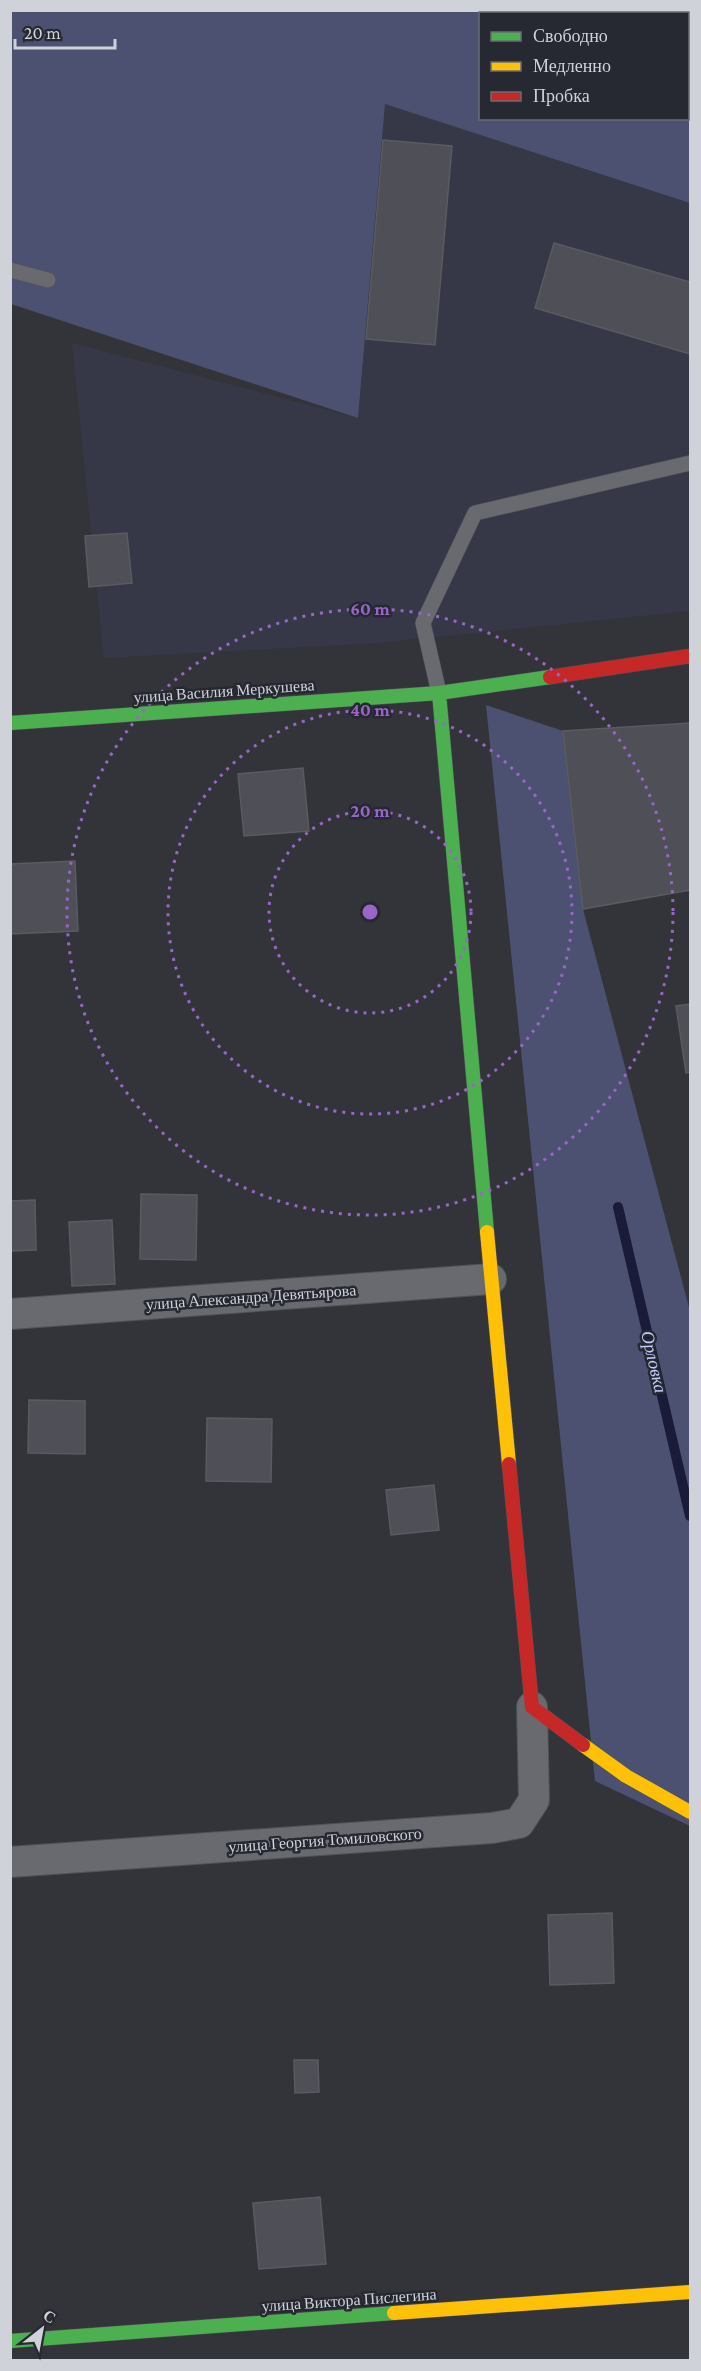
<svg xmlns="http://www.w3.org/2000/svg" width="701" height="2371" viewBox="0 0 701 2371" font-family="'Crimson Pro',serif">
	<style>
		.built { fill: #363848 }
		.grass { fill: #4c5171 }
		.lines { fill: none; stroke-linecap: round; stroke-linejoin: round }
		.stream { stroke: #191b39; stroke-width: 10 }
		.building { fill: #4e4f57; stroke: #5a5b60; stroke-width: 1.5 }
		.lane-casing { stroke: #505156; stroke-width: 16 }
		.street-casing { stroke: #505156; stroke-width: 32 }
		.fast-casing { stroke: #505156; stroke-width: 15 }
		.slow-casing { stroke: #505156; stroke-width: 15 }
		.jam-casing { stroke: #505156; stroke-width: 15 }
		.lane { stroke: #696a70; stroke-width: 15 }
		.street { stroke: #696a70; stroke-width: 30 }
		.fast { stroke: #4caf50; stroke-width: 14 }
		.slow { stroke: #ffc107; stroke-width: 14 }
		.jam { stroke: #c62828; stroke-width: 14 }
		.ring { fill: none; stroke: #9966c8; stroke-width: 3; stroke-dasharray: 3 6 }
		.labels { text-anchor: middle; dominant-baseline: central; stroke-width: 5; stroke-linejoin: round; paint-order: stroke }
		.street-label { font-size: 16px; fill: #d0d2d9; stroke: #262832 }
		.water-label { font-size: 18px; font-style: italic; fill: #c2cbfe; stroke: #262832 }
		.centre { fill: #9966c8; stroke: #262832; stroke-width: 3 }
		.ring-label { font-size: 18px; text-anchor: middle; font-weight: bold; fill: #9966c8; stroke: #262832; stroke-width: 5; stroke-linejoin: round; paint-order: stroke }
	</style>
	<rect width="100%" height="100%" fill="#33343a"/>
	<path class="built" d="M385,103L690,199V611L377,643L104,658L72,343L358,418Z"/>
	<path class="grass" d="M667,10L677,13L480,14V118H688V17H690V203L385,104L358,418L11,304V11Z
		M486,705L563,731L583,909L690,1311V1826L595,1781Z"/>
	<g class="lines">
		<path class="stream" d="M618,1207L690,1516"/>
	</g>
	<path class="building" d="M383,140L452,146L435,345L366,339Z
		M554,243L690,282V354L535,308Z
		M127,533L132,583L89,587L85,536Z
		M690,723V890L583,909L563,731Z
		M303,768L309,831L244,836L238,774Z
		M75,861L78,931L10,934V864Z
		M690,1004V1072L686,1073L676,1006Z
		M141,1194L197,1195L196,1260L140,1259Z
		M35,1200L36,1250L10,1251V1201Z
		M112,1220L115,1284L72,1286L69,1222Z
		M29,1400L85,1401V1454L28,1453Z
		M207,1418L272,1419L271,1482L206,1481Z
		M434,1485L439,1530L391,1535L386,1490Z
		M612,1913L614,1983L550,1985L548,1915Z
		M294,2060H318L319,2092L295,2093Z
		M320,2197L326,2264L259,2269L253,2203Z"/>
	<g class="lines">
		<defs>
			<path id="lane" d="M10,270L48,280
				M439,693L423,623L475,513L690,463"/>
			<path id="street" d="M10,1314L491,1279
				M10,1862L492,1828L519,1823L534,1800L532,1707"/>
			<path id="fast" d="M439,693L487,1232
				M10,723L439,693L550,677
				M10,2341L394,2313"/>
			<path id="slow" d="M487,1232L509,1464
				M583,1745L626,1776L690,1812
				M394,2313L690,2292"/>
			<path id="jam" d="M550,677L690,656
				M509,1464L532,1707L583,1745"/>
		</defs>
		<use href="#lane" class="lane-casing"/>
		<use href="#street" class="street-casing"/>
		<use href="#fast" class="fast-casing"/>
		<use href="#slow" class="slow-casing"/>
		<use href="#jam" class="jam-casing"/>
		<use href="#lane" class="lane"/>
		<use href="#street" class="street"/>
		<use href="#fast" class="fast"/>
		<use href="#slow" class="slow"/>
		<use href="#jam" class="jam"/>
	</g>
	<g class="ring">
		<circle cx="370" cy="912" r="101"/>
		<circle cx="370" cy="912" r="202"/>
		<circle cx="370" cy="912" r="303"/>
	</g>
	<g class="labels">
		<g class="street-label">
			<text transform="translate(224 691) rotate(-4)">улица Василия Меркушева</text>
			<text transform="translate(251 1297) rotate(-4)">улица Александра Девятьярова</text>
			<text transform="translate(325 1840) rotate(-4)">улица Георгия Томиловского</text>
			<text transform="translate(349 2300) rotate(-4)">улица Виктора Пислегина</text>
		</g>
		<g class="water-label">
			<text transform="translate(654 1362) rotate(77)">Орловка</text>
		</g>
	</g>
	<circle cx="370" cy="912" r="9" class="centre"/>
	<g class="ring-label">
		<text x="370" y="615">60 m</text>
		<text x="370" y="716">40 m</text>
		<text x="370" y="817">20 m</text>
	</g>
	<rect width="701" height="2371" fill="none" stroke="#d0d2d9" stroke-width="24"/>
	<rect x="479" y="12" width="210" height="108" fill="#262832" stroke="#6a6c75" stroke-width="1.5"/>
	<rect x="491" y="32" width="30" height="9" fill="#4caf50" stroke="#6a6c75" stroke-width="1.5"/>
	<text x="533" y="42" font-size="18" fill="#d0d2d9">Свободно</text>
	<rect x="491" y="62" width="30" height="9" fill="#ffc107" stroke="#6a6c75" stroke-width="1.5"/>
	<text x="533" y="72" font-size="18" fill="#d0d2d9">Медленно</text>
	<rect x="491" y="92" width="30" height="9" fill="#c62828" stroke="#6a6c75" stroke-width="1.5"/>
	<text x="533" y="102" font-size="18" fill="#d0d2d9">Пробка</text>
	<g transform="translate(42 2329) rotate(31)" stroke="#262832" stroke-width="4.5" paint-order="stroke">
	<path d="M0-4.5L10 22L0 15L-10 22Z" fill="#d0d2d9"/>
	<text y="-9" font-size="16" font-weight="bold" text-anchor="middle" fill="#d0d2d9">С</text>
	</g>
	<path d="M15 39v9h100v-9" fill="none" stroke="#d0d2d9" stroke-width="3"/>
	<text x="24" y="39" font-size="18" fill="#d0d2d9" stroke="#262832" stroke-width="4.5" paint-order="stroke">20 m</text>
</svg>
